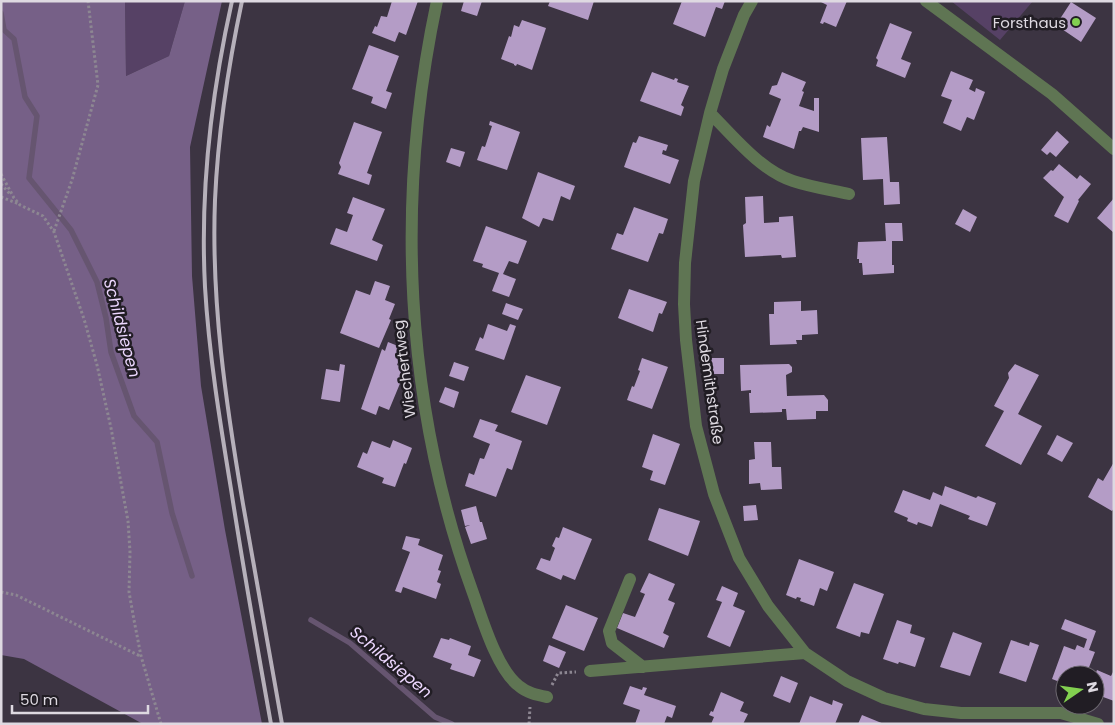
<svg xmlns="http://www.w3.org/2000/svg" width="1115" height="725" viewBox="0 0 1115 725" font-family="Poppins,sans-serif">
	<style>
		.green { fill: #564165 }
		.forest { fill: #766087 }
		.lines { fill: none; stroke-linecap: round; stroke-linejoin: round }
		.stream { stroke: #665570; stroke-width: 5.5 }
		.building { fill: #b49cc6 }
		.path { stroke: #8d8792; stroke-width: 3; stroke-dasharray: 2.5 2.5; stroke-linecap: butt }
		.minor { stroke: #5f7553; stroke-width: 12 }
		.rail { stroke: #b6b0ba; stroke-width: 4 }
		.poi-dot { fill: #82d050; stroke: #211d24; stroke-width: 2 }
		.labels { text-anchor: middle; dominant-baseline: central; stroke-width: 5; stroke-linejoin: round; paint-order: stroke }
		.poi-label { font-size: 15px; fill: #ded9e1; stroke: #211d24; text-anchor: end }
		.street-label { font-size: 15px; fill: #ded9e1; stroke: #211d24 }
		.water-label { font-size: 16px; font-style: italic; fill: #edd8ff; stroke: #211d24 }
	</style>
	<rect width="100%" height="100%" fill="#3c3442"/>
	<path class="green" d="M125,1H185L169,56L126,76Z
		M951,1H1033L1000,40Z"/>
	<path class="forest" d="M1,1H125L126,76L169,56L185,1H222L190,147L192,276L201,386L225,530L262,724H143L24,659L1,655Z"/>
	<g class="lines">
		<path class="stream" d="M1,13L4,30L14,39L25,97L37,116L29,178L71,230L97,282L106,318L111,352L134,416L157,442L172,513L192,576
			M311,620L350,643L435,717L452,724"/>
	</g>
	<path class="building" d="M392,1H418L406,35L399,32L395,42L372,33L375,26L377,27L381,16L387,17Z
		M464,1H482L477,16L461,11Z
		M550,1H594L588,20L548,6Z
		M682,1H725L722,9L716,7L705,37L673,24Z
		M819,1H847L836,27L824,22L823,24L820,23L827,5Z
		M1071,2L1096,18L1081,42L1056,25Z
		M522,20L546,28L532,70L517,64L516,66L514,65V64L501,59L509,36L511,37L514,25L519,27Z
		M890,23L912,32L901,59L911,63L905,78L876,66L878,60L876,58Z
		M369,45L399,56L386,91L392,93L386,109L371,103L373,97L352,89Z
		M951,71L973,80L969,89L975,92L976,88L985,92L974,120L967,117L961,131L943,123L952,100L941,96Z
		M652,72L674,80L675,78L678,79L677,82L689,86L681,105L684,107L681,116L640,101Z
		M782,72L806,82L802,91L804,92L799,106L814,111V98H819V132L803,127L801,131H799L794,149L763,137L767,125L770,127L781,99L769,94L772,86L777,85Z
		M490,121L520,132L507,170L477,160L482,146L485,147L492,126L489,125Z
		M354,122L382,132L367,173L372,175L369,185L338,174L341,167L339,163Z
		M1057,131L1069,142L1056,157L1050,152L1047,155L1041,150Z
		M639,136L668,145L666,151L663,150L662,154L679,160L670,184L624,167L633,142L636,143Z
		M887,137L890,182H899L900,204L884,205L883,179L863,180L861,138Z
		M451,148L465,152L460,167L446,162Z
		M1059,164L1077,179L1080,175L1091,184L1078,200L1079,201L1068,223L1054,216L1064,197L1043,178L1051,170L1053,171Z
		M538,172L575,186L570,200L561,196L553,221L543,218L539,227L522,218Z
		M763,196L764,223L779,222V217L793,216L796,257L782,258L781,255L745,257L743,225L746,223L745,197Z
		M353,197L385,209L372,240L383,245L377,261L330,244L336,228L347,232L353,215L347,213Z
		M1114,198V233L1097,218Z
		M634,207L668,219L663,234L659,233L648,262L611,249L617,233L623,235Z
		M963,209L977,217L970,232L955,224Z
		M885,223H902L903,241H892V265H894V273L863,275L862,263H859V259H857L858,242L886,241Z
		M486,226L527,241L518,264L509,261L503,274L516,279L509,297L492,291L499,273L482,267L483,264L473,261Z
		M375,281L390,286L385,300L395,304L389,319L391,320L379,348L340,333L356,290L370,295Z
		M629,289L667,302L662,314L659,313L653,332L618,318Z
		M801,301V311L817,310L818,334L802,335V340H796L797,344L770,345L769,314H774V302Z
		M506,303L523,309L518,320L502,314Z
		M488,324L507,331L510,324L516,326L504,360L475,350L480,337L483,339Z
		M388,342L403,348L397,365L406,369L389,410L379,406L376,415L361,409L382,349L385,351Z
		M642,358L668,367L652,409L627,400L632,386L634,387L640,371L638,370Z
		M707,358H724V374H707Z
		M454,362L469,367L464,381L449,376Z
		M340,364L345,365L340,402L321,399L326,369L339,371Z
		M789,364L792,367V372L786,375L787,396L824,395L828,400V411H816V419L787,420L786,409H782V412L750,413L749,393H751V390L741,391L740,365Z
		M1015,364L1039,375L1018,414L1042,426L1021,465L985,446L1004,411L994,406L1009,378L1008,373Z
		M526,375L561,387L547,425L511,412Z
		M445,387L459,392L454,408L439,402Z
		M480,419L498,425L495,431L522,441L512,470L507,468L496,497L465,486L469,473L474,475L480,458L484,459L490,444L473,437Z
		M653,434L680,444L665,485L650,480L653,471L642,467Z
		M1057,435L1073,443L1062,462L1047,454Z
		M393,440L412,448L406,464L404,463L395,487L382,483L384,478L357,467L363,452L367,454L372,441L390,448Z
		M754,442H771L772,467H781L782,489L761,490L760,483L749,484V460L755,459Z
		M1114,462V508L1112,511L1088,497L1098,478L1103,481Z
		M945,486L976,498L978,496L996,503L987,526L968,519L970,516L940,504L932,527L918,522L917,525L907,521L908,518L894,512L903,490L930,500L933,492L942,496Z
		M756,505L758,520L744,521L743,506Z
		M476,506L480,522H482L487,539L471,544L465,527L470,525L465,526L461,510Z
		M659,508L700,521L688,556L648,540Z
		M563,527L592,539L575,580L563,575L561,580L536,569L541,558L550,561L555,548L552,546L556,537L559,538Z
		M406,536L420,539L418,545L443,555L438,570L441,571L437,582L441,584L436,599L403,587L401,593L395,591L410,552L402,549Z
		M799,559L834,572L827,591L820,588L814,606L800,601L801,598L797,597L796,599L786,595Z
		M649,573L675,584L668,600L675,603L663,633L669,636L664,648L617,628L623,613L635,617L645,594L640,592Z
		M854,583L884,594L869,634L861,632L860,637L836,628Z
		M722,586L738,593L733,606L745,611L730,647L707,637L722,602L716,600Z
		M566,605L598,618L584,651L552,638Z
		M1065,619L1096,631L1089,650L1095,652L1086,675H1065V684L1052,679L1064,646L1075,650L1077,645L1084,648L1087,639L1061,629Z
		M897,620L912,625L910,633L925,638L915,667L899,662L898,664L883,659Z
		M953,632L982,643L970,676L940,667Z
		M441,638L449,640L450,638L471,646L468,655L481,660L474,677L450,669L452,664L433,657Z
		M1011,640L1029,646L1030,642L1039,645L1026,682L999,673Z
		M549,645L566,652L559,668L543,661Z
		M1097,670L1111,676L1114,670V701L1095,694V675Z
		M781,676L798,683L790,703L773,696Z
		M630,686L642,690L643,687L647,688L644,695L676,706L672,718L667,716L664,724H635L640,710L623,704Z
		M721,692L744,702L740,711L748,714L743,724H711L714,717L709,715L711,711L713,712Z
		M810,696L832,705L833,700L843,704L835,724H799Z
		M862,715L884,724H858Z"/>
	<g class="lines">
		<path class="path" d="M1,174L14,198L20,205L43,216L54,232L84,319L97,365L111,428L128,521L130,552L129,592L134,620L141,656L161,724
			M1,184L10,194
			M1,197L19,204
			M54,231L72,180L98,85L88,1
			M1,592L16,595L140,656
			M552,685L558,673L576,672
			M529,724L530,707"/>
		<path class="minor" d="M437,1C395,198 404,403 473,593C482,618 497,670 519,686C527,693 537,695 547,697
			M752,1L744,15L723,69L710,113L694,181L685,263L684,304L686,340L696,426L714,494L739,558L768,606L805,653L847,681L884,698L924,709L961,713H1061L1098,724
			M926,1L1052,94L1114,149
			M710,113C733,136 761,171 793,181C811,187 831,190 849,194
			M630,579L609,631L612,643L643,667
			M590,671L805,653"/>
		<path class="rail" d="M232,1C211,95 200,191 205,287C209,355 220,422 231,489C243,567 257,646 271,724
			M242,1C228,67 218,133 215,200C211,302 226,404 243,504C256,577 269,651 282,724"/>
	</g>
	<circle class="poi-dot" cx="1076" cy="22" r="5"/>
	<g class="labels">
		<g class="poi-label">
			<text x="1066" y="22">Forsthaus</text>
		</g>
		<g class="street-label">
			<text transform="translate(404 369) rotate(-97)">Wiechertweg</text>
			<text transform="translate(710 382) rotate(82)">Hindemithstraße</text>
		</g>
		<g class="water-label">
			<text transform="translate(122 328) rotate(75)">Schildsiepen</text>
			<text transform="translate(391 662) rotate(40)">Schildsiepen</text>
		</g>
	</g>
	<rect width="1115" height="725" fill="none" stroke="#ded9e1" stroke-width="5"/>
	<g transform="translate(1080 690) rotate(77)"><circle r="24" fill="#211d24" stroke="#6d6870"/>
	<path d="M0-4L9 19L0 12L-9 19Z" fill="#82d050"/>
	<text y="-8" font-size="14" font-weight="bold" text-anchor="middle" fill="#ded9e1">N</text>
	</g>
	<path d="M12 705v8h136v-8" fill="none" stroke="#ded9e1" stroke-width="2.5"/>
	<text x="20" y="705" font-size="15" fill="#ded9e1" stroke="#211d24" stroke-width="4" paint-order="stroke">50 m</text>
</svg>
